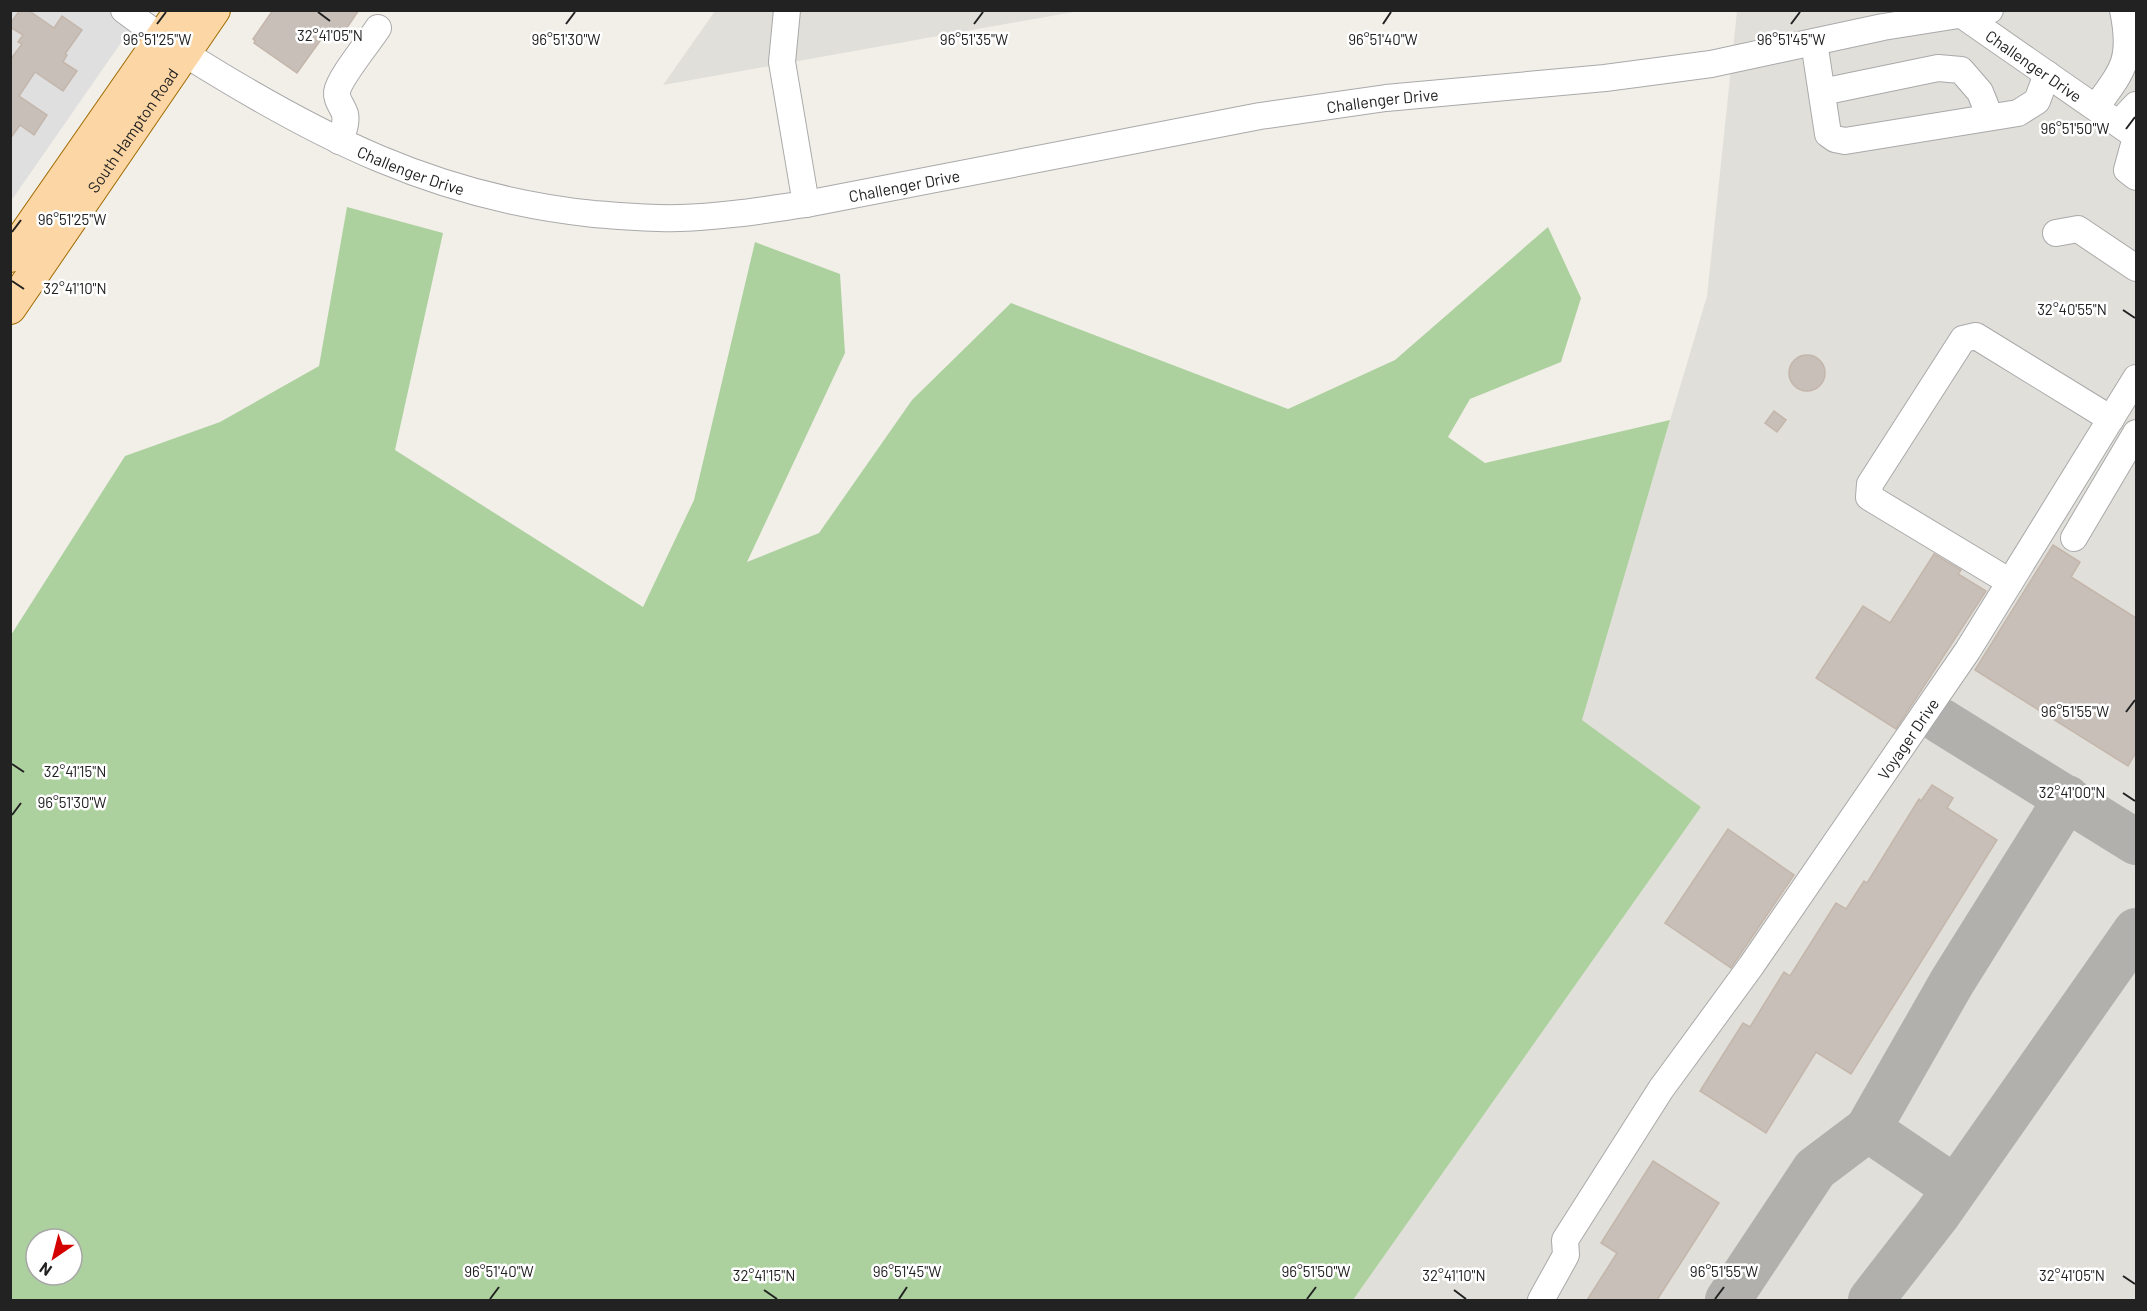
<svg xmlns="http://www.w3.org/2000/svg" width="2147" height="1311" viewBox="0 0 2147 1311" font-family="Barlow,sans-serif">
	<style>
		.residential { fill: #e0dfdf }
		.airport { fill: #e1dfda }
		.forest { fill: #add19e; fill-rule: evenodd }
		.lines { fill: none; stroke-linecap: round; stroke-linejoin: round }
		.taxiway { stroke: #b1b0ac; stroke-width: 46 }
		.building { fill: #c7bfb8; stroke: #c4b6ab; stroke-width: 1.5 }
		.minor-casing { stroke: #a9a9a9; stroke-width: 28 }
		.major-casing { stroke: #a06b00; stroke-width: 34 }
		.minor { stroke: #fff; stroke-width: 26 }
		.major { stroke: #fcd6a4; stroke-width: 32 }
		.ticks { fill: none; stroke: #222; stroke-width: 2 }
		.labels { text-anchor: middle; dominant-baseline: central; stroke-width: 5; stroke-linejoin: round; paint-order: stroke }
		.street-label { font-size: 16px; fill: #222; stroke: #fff }
		.ticks-label { font-size: 15px; text-anchor: middle; fill: #222; stroke: #fff; stroke-width: 5; stroke-linejoin: round; paint-order: stroke }
	</style>
	<rect width="100%" height="100%" fill="#f2efe9"/>
	<path class="residential" d="M11,11H143L11,201Z"/>
	<path class="airport" d="M715,11H1079L663,85Z
		M1737,11H2136V1300H1353L1701,807L1581,720L1707,296Z"/>
	<path class="forest" d="M347,207L443,233L395,450L643,607L694,500L755,242L840,274L845,353L747,562L819,533L912,400L1011,303L1288,409L1395,360L1548,227L1581,298L1561,362L1470,399L1448,437L1485,463L1670,420L1582,720L1701,807L1353,1300H11V635L125,456L220,422L319,366ZM36,1239H72V1275H36Z"/>
	<g class="lines">
		<path class="taxiway" d="M1941,721L2136,842
			M1868,1129L1952,982L2067,798
			M1728,1300L1815,1169L1868,1129L1955,1188
			M1871,1300L1937,1215L2136,931"/>
	</g>
	<path class="building" d="M20,10H28L54,28L62,16L82,30L65,54L67,55L63,62L77,71L63,91L35,72L19,96L47,115L34,135L20,125L10,139V60L22,44L18,42L23,35L10,27V24Z
		M273,10H359L342,35L330,27L297,73L254,43L255,41L253,39Z
		M1789 373a18 18 0 1 1 36 0a18 18 0 1 1-36 0Z
		M1774,411L1786,420L1777,432L1765,423Z
		M2053,545L2080,562L2071,577L2136,618V752L2128,766L1975,670Z
		M1934,554L1961,570L1958,574L1986,591L1896,729L1816,678L1863,606L1890,623Z
		M1932,785L1953,798L1947,808L1997,840L1851,1074L1816,1052L1766,1133L1700,1091L1743,1023L1750,1027L1784,972L1790,976L1836,903L1846,909L1864,881L1867,883L1919,799L1921,801Z
		M1728,829L1794,875L1731,968L1665,923Z
		M1653,1161L1719,1203L1657,1300H1587L1617,1253L1601,1243Z"/>
	<g class="lines">
		<defs>
			<g id="minor">
				<path d="M124,10L162,38"/>
				<path id="s1" d="M1962,15L2136,136"/>
				<path d="M1814,42L1828,134L1835,139L1845,141L2018,113L2037,101L2047,74"/>
				<path id="s2" d="M184,53C316,136 436,198 594,214C622,216 651,219 680,218C722,217 764,210 806,204L782,62L787,10"/>
				<path d="M1822,92L1938,68L1961,70L1980,92L1990,117"/>
				<path d="M2096,107C2124,69 2133,59 2123,10"/>
				<path d="M2119,123L2136,105"/>
				<path d="M2136,137L2127,170L2136,177"/>
				<path d="M339,141C343,133 347,123 345,114C343,107 336,100 337,92C339,78 369,42 378,28"/>
				<path id="s3" d="M806,204L1260,116L1386,98L1605,78L1711,64L1883,27L1990,10"/>
				<path d="M2056,233L2078,229L2136,268"/>
				<path d="M2074,538L2136,433"/>
				<path d="M2010,582L1869,497L1870,484L1963,339L1976,336L2111,419"/>
				<path id="s4" d="M1541,1300L1566,1255L1565,1240L1661,1089L1751,966L1968,650L2136,378"/>
			</g>
			<g id="major">
				<path d="M10,256L181,10"/>
				<path id="s5" d="M10,308L214,10"/>
			</g>
		</defs>
		<use href="#minor" class="minor-casing"/>
		<use href="#major" class="major-casing"/>
		<use href="#minor" class="minor"/>
		<use href="#major" class="major"/>
	</g>
	<path class="ticks" d="M318,12L330,21M157,24L166,12M566,24L575,12M974,24L983,12M1383,24L1391,12M1791,24L1800,12M2126,129L2135,117M12,232L21,220M12,281L24,289M2123,310L2135,318M2126,712L2135,700M12,764L24,772M2123,793L2135,801M12,815L21,803M2123,1276L2135,1284M764,1290L777,1299M1454,1290L1466,1299M490,1299L499,1287M899,1299L907,1287M1307,1299L1316,1287M1715,1299L1724,1287"/>
	<g class="labels">
		<g class="street-label">
			<text stroke="none"><textPath href="#s1" startOffset="88">Challenger Drive</textPath></text>
			<text stroke="none"><textPath href="#s3" startOffset="586">Challenger Drive</textPath></text>
			<text stroke="none"><textPath href="#s5" startOffset="216">South Hampton Road</textPath></text>
			<text stroke="none"><textPath href="#s2" startOffset="256">Challenger Drive</textPath></text>
			<text stroke="none"><textPath href="#s3" startOffset="100">Challenger Drive</textPath></text>
			<text stroke="none"><textPath href="#s4" startOffset="674">Voyager Drive</textPath></text>
		</g>
	</g>
	<g class="ticks-label">
		<text x="330" y="41">32°41'05"N</text>
		<text x="157" y="45">96°51'25"W</text>
		<text x="566" y="45">96°51'30"W</text>
		<text x="974" y="45">96°51'35"W</text>
		<text x="1383" y="45">96°51'40"W</text>
		<text x="1791" y="45">96°51'45"W</text>
		<text x="2075" y="134">96°51'50"W</text>
		<text x="72" y="225">96°51'25"W</text>
		<text x="75" y="294">32°41'10"N</text>
		<text x="2072" y="315">32°40'55"N</text>
		<text x="2075" y="717">96°51'55"W</text>
		<text x="75" y="777">32°41'15"N</text>
		<text x="2072" y="798">32°41'00"N</text>
		<text x="72" y="808">96°51'30"W</text>
		<text x="499" y="1277">96°51'40"W</text>
		<text x="907" y="1277">96°51'45"W</text>
		<text x="1316" y="1277">96°51'50"W</text>
		<text x="1724" y="1277">96°51'55"W</text>
		<text x="764" y="1281">32°41'15"N</text>
		<text x="1454" y="1281">32°41'10"N</text>
		<text x="2072" y="1281">32°41'05"N</text>
	</g>
	<rect width="2147" height="1311" fill="none" stroke="#222222" stroke-width="24"/>
	<g transform="translate(54 1257) rotate(215)"><circle r="28" fill="#ffffff" stroke="#a7a7a7" stroke-width="1.5"/>
	<path d="M0-4.5L10 22L0 15L-10 22Z" fill="#d40000"/>
	<text y="-9" font-size="16" font-weight="bold" text-anchor="middle" fill="#222222">N</text>
	</g>
</svg>
